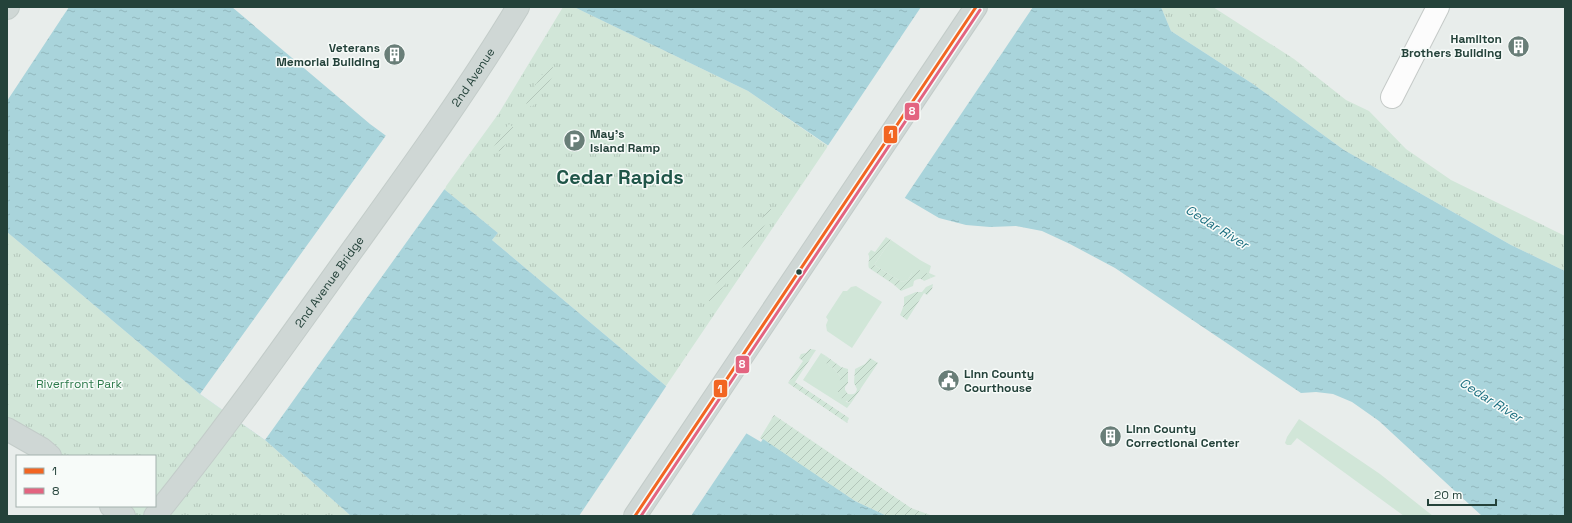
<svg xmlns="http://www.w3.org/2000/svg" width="1572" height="523" viewBox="0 0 1572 523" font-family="'Space Grotesk',sans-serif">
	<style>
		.grass { fill: #d1e6d8 }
		.park { fill: url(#park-tufts) }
		.garden { fill: url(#garden-furrows) }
		.water { fill: url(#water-ripples) }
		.pier { fill: #e8edeb }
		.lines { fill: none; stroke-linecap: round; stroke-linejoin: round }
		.minor-casing { stroke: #c5cac8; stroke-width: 24 }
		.major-casing { stroke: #c3ccc9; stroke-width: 24 }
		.minor { stroke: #fcfcfc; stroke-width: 22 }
		.major { stroke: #cfd7d5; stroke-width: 22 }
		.bus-1-casing { stroke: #f7fbf9; stroke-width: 6 }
		.bus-2-casing { stroke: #f7fbf9; stroke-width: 6 }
		.bus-1 { stroke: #f26522; stroke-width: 3 }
		.bus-2 { stroke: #e36480; stroke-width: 3 }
		.bus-dot { fill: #24423a; stroke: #f7fbf9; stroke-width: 1.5 }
		.labels { text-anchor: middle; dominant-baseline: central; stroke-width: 3; stroke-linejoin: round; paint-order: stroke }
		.poi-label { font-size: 12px; font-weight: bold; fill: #24423a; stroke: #f7fbf9; text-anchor: start }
		.street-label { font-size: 12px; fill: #24423a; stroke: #f7fbf9 }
		.park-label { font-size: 12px; fill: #2d7a4b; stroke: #f7fbf9 }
		.water-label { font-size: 13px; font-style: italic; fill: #1c6f80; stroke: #f7fbf9 }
		.town-label { font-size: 20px; font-weight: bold; fill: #1f5548; stroke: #f7fbf9 }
		.line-badge { stroke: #f7fbf9; stroke-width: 1.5 }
		.badge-label { font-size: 11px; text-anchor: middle; font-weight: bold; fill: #fff }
	</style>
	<defs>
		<pattern id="park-tufts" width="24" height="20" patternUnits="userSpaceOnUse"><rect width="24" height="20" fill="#d1e6d8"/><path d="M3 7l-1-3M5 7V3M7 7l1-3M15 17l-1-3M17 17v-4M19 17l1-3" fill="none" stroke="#b3c6ba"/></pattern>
		<pattern id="garden-furrows" width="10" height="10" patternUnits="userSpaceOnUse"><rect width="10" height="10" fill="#d1e6d8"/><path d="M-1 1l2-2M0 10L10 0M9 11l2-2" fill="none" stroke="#b3c6ba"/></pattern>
		<pattern id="water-ripples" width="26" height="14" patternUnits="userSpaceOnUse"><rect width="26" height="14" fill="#a9d4db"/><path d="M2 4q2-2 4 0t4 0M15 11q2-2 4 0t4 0" fill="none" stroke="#91b7bd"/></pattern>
	</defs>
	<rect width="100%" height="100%" fill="#e8edeb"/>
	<path class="grass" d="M891,240L920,260L931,266L929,273L936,276L931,278L928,274L912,273L908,280L902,282L874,265Z
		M856,286L882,302L852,348L827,331L826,325L828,320L826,317L843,291H847L851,287Z
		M821,353L826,356L823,360L833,368L841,377L846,402L851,403L847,408L803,380Z
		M1299,419L1380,474L1433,516H1404L1297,438L1291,445H1287L1285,443L1287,437Z"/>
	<path class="park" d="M563,7H574L748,91L828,146L666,386L492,240L498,233L444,189L499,113Z
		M1161,7H1213L1294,59L1346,100L1369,111L1406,149L1451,180L1565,236V271L1511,245L1344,150L1253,84L1171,31Z
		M7,232L200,394L265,440L351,516H124L111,506H155V456H50L7,429Z"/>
	<path class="garden" d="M549,65L557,70L532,107L524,102Z
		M509,124L516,129L500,152L493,148Z
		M769,208L774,211L746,253L741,250Z
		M886,237L891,240L874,265L902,282L908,280L912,273L920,270L928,274L931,278L924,281C921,278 917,279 914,281L913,286L901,291L893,284L869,268C867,263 871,258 868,254L871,250L875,252Z
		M735,257L741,261L712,303L706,299Z
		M933,284L932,289L927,295L924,293L907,320L900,315L904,305V297L916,292H922L926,287Z
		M810,349L816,350L795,382L849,418L847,423L788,383L803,361L799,358L801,354L806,353Z
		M826,356L841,367L848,369V383L845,387V390L848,394C853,395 856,394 857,389L854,383L855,369L865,364L870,358L878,363L851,403L843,400L838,394V387L841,377L833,368L822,360Z
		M774,415L911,508L933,516H887L855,501L760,438Z"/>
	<path class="water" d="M7,7H232L370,124L385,135L444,189L498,233L492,240L666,386L761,442L763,439L855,501L887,516H351L265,440L200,394L7,232Z
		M574,7H1161L1171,31L1253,84L1344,150L1511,245L1565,271V516H1482L1379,421L1352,402L1333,394L1316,392L1301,393L1115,268L1070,244L1042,231L1016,226L990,227L966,225L939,218L905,198L748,91Z"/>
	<path class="pier" d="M7,7H69L7,101Z
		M921,7H1033L904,199L827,147Z
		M387,134L446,187L265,440L200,394Z
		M667,385L748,431L691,516H579Z"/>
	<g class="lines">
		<defs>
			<path id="minor" d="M1392,97L1438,7"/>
			<g id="major">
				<path d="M7,8L8,7"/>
				<path d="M7,429L42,449L50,456"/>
				<path d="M111,506L124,516"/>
				<path id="s1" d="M155,516C223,432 285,344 348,256C407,174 466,93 518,7"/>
				<path d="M635,516L976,7"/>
			</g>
		</defs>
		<use href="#minor" class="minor-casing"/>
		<use href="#major" class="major-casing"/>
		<use href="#minor" class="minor"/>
		<use href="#major" class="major"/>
		<defs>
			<path id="bus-1" d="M635,516L976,7"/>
			<path id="bus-2" d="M641,516L980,10"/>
		</defs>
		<use href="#bus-1" class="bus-1-casing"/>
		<use href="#bus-2" class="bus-2-casing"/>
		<use href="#bus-1" class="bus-1"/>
		<use href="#bus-2" class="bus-2"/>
	</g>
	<defs>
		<symbol id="building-disc" viewBox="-11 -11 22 22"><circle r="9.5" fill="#697e78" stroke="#f7fbf9"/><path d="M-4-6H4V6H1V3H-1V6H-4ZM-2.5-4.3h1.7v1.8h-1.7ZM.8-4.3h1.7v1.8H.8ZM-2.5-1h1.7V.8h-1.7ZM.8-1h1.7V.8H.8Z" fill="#fff"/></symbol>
		<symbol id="parking-disc" viewBox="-11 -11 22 22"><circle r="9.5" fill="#697e78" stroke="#f7fbf9"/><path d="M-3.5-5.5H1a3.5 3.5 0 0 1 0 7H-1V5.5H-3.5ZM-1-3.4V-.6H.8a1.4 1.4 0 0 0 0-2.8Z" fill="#fff"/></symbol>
		<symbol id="civic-disc" viewBox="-11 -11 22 22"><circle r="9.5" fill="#697e78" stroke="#f7fbf9"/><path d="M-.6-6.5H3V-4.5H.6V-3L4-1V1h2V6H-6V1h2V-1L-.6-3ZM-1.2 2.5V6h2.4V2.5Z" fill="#fff"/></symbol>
	</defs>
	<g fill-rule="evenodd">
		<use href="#building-disc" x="1506" y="34" width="25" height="25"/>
		<use href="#building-disc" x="382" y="42" width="25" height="25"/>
		<use href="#parking-disc" x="562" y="128" width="25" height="25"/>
		<use href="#civic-disc" x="936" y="368" width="25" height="25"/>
		<use href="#building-disc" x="1098" y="424" width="25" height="25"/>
	</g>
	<circle class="bus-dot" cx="799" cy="272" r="3.5"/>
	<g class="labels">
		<g class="poi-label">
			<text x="1502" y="39" text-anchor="end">Hamilton<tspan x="1502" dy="14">Brothers Building</tspan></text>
			<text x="380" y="48" text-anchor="end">Veterans<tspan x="380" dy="14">Memorial Building</tspan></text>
			<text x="590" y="134">May's<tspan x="590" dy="14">Island Ramp</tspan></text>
			<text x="964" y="374">Linn County<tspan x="964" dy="14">Courthouse</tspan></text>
			<text x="1126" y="429">Linn County<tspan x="1126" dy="14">Correctional Center</tspan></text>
		</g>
		<g class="street-label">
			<text stroke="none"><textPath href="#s1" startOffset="542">2nd Avenue</textPath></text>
			<text stroke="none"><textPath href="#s1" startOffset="292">2nd Avenue Bridge</textPath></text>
		</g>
		<g class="park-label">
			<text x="79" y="384">Riverfront Park</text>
		</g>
		<g class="water-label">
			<text transform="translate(1217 227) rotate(32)">Cedar River</text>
			<text transform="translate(1491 400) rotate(32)">Cedar River</text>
		</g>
		<g class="town-label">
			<text x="620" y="177">Cedar Rapids</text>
		</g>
	</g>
	<g class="line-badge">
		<rect x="904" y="102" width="16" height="19" rx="4" fill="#e36480"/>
		<rect x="883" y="125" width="15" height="19" rx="4" fill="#f26522"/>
		<rect x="735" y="355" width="15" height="19" rx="4" fill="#e36480"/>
		<rect x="713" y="379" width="15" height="19" rx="4" fill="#f26522"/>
	</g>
	<g class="badge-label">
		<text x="912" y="115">8</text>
		<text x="891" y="138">1</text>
		<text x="742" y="368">8</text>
		<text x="720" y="393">1</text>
	</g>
	<rect width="1572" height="523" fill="none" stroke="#24423a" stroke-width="16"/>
	<rect x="16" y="455" width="140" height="52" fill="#f7fbf9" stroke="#a3b1ad"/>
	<rect x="24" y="468" width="20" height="6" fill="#f26522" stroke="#a3b1ad"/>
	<text x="52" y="475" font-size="12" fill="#24423a">1</text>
	<rect x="24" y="488" width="20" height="6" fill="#e36480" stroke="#a3b1ad"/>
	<text x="52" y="495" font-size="12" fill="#24423a">8</text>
	<path d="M1428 499v6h68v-6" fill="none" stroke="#24423a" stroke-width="2"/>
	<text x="1434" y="499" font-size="12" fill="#24423a" stroke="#f7fbf9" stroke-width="3" paint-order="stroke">20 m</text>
</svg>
